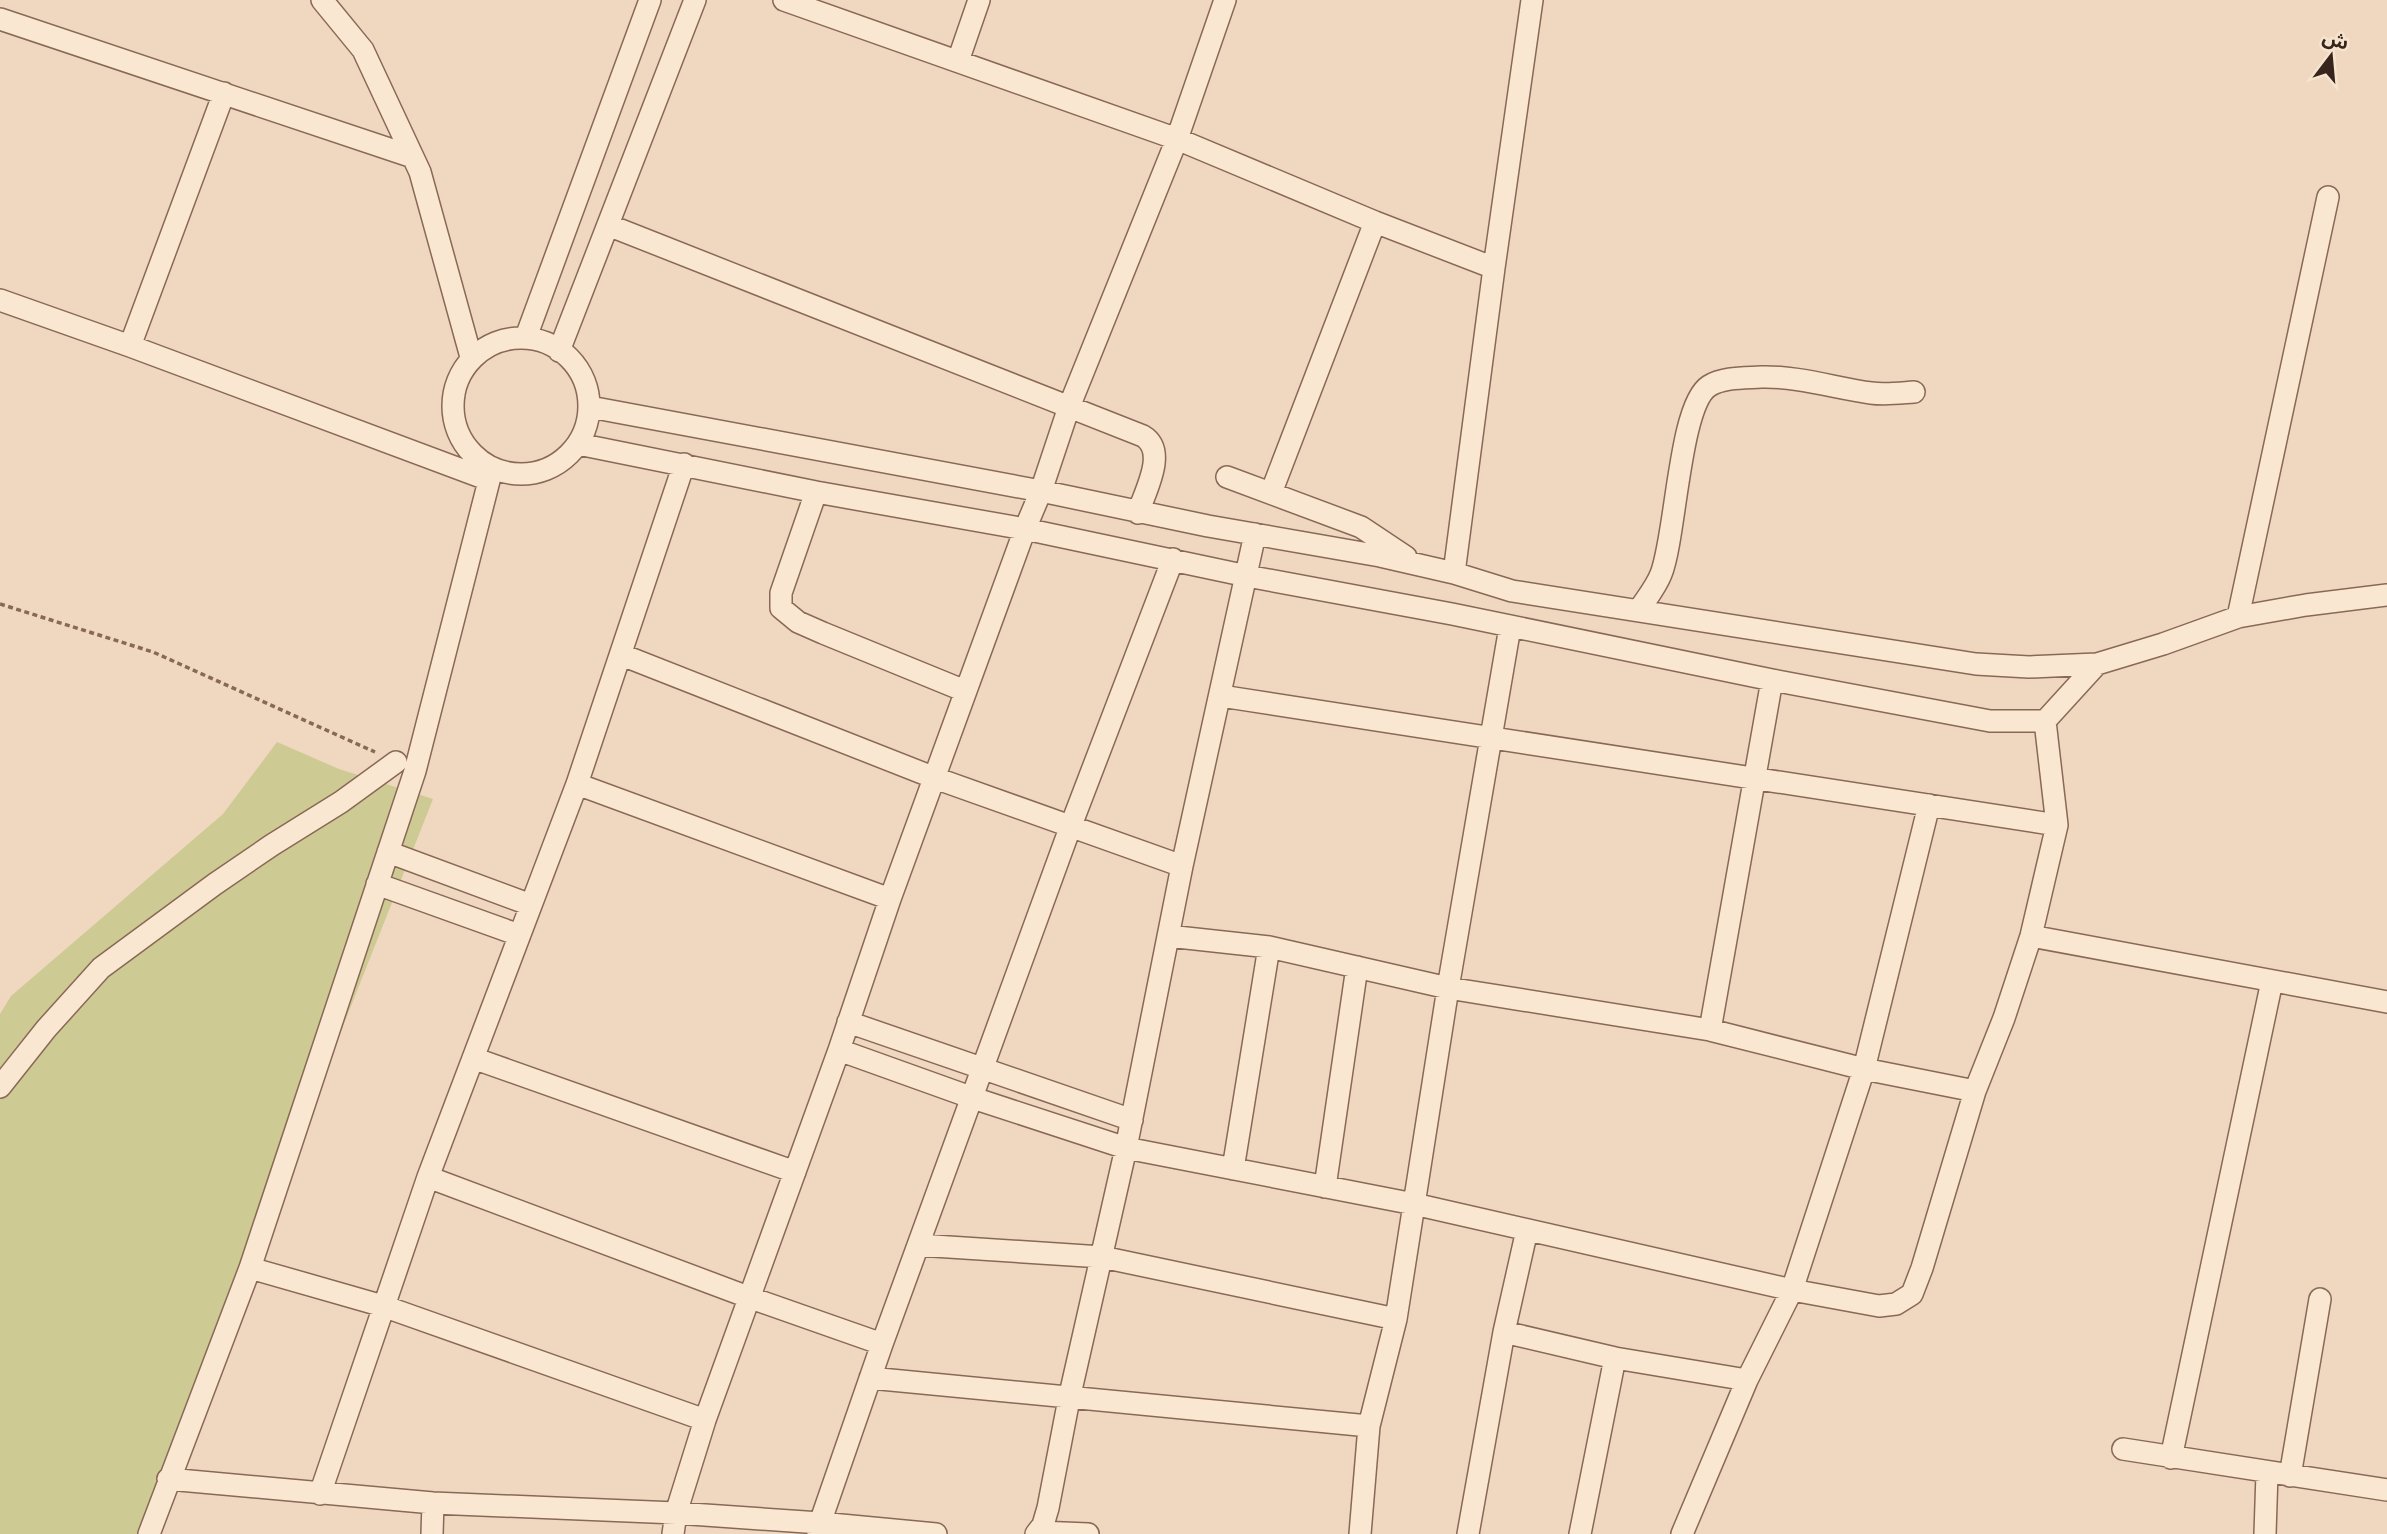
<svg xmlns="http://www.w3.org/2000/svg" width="2387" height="1534" viewBox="0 0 2387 1534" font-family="'PT Serif','Noto Sans Arabic',serif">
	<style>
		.green { fill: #ceca93 }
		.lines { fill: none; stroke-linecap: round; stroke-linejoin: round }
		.minor-casing { stroke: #896857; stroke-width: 24 }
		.path { stroke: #896857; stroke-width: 3.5; stroke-dasharray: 5 3.5; stroke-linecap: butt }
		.minor { stroke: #fae7d2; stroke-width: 21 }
	</style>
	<rect width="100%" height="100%" fill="#efd8bf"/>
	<path class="green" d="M277,742L339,769L433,799L142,1534H0V1014L11,996L223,814Z"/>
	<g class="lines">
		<defs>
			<path id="minor" d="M322,0L363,50L420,172L471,357
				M784,0L1177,139L1375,222L1494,268
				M0,19L413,157
				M958,61L979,0
				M608,225L1143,436C1168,451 1145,491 1138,513
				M0,300L130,346L489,480
				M526,337L650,0
				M453 406a68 68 0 1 1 136 0a68 68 0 1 1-136 0Z
				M130,346L224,93
				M559,351L695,0
				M590,407L1041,491L1208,526L1380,556L1454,573L1512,591L1976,664L2029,667L2097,664L2163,644L2238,617L2306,605L2387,595
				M578,444L816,492L1025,529L1247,576L1452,614L1772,680L1990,721H2045L2097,664
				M1227,477L1361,527L1406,557
				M816,492L781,593V608L798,622L823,633L965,691
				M1271,493L1375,222
				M1454,573L1494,268L1532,0
				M1639,610C1646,599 1656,587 1661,574C1676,537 1679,405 1709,386C1723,377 1745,378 1761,377C1798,376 1835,388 1871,393C1885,395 1900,393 1914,392
				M2238,617L2328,197
				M622,655L935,778L1182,866
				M1221,696L2057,825
				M577,784L890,899
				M388,852L531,905
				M377,884L519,935
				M1168,936L1269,947L1448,988L1710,1030L1864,1069L1975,1091
				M2031,936L2387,1002
				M848,1022L1132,1120
				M1710,1030L1772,680
				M839,1050L973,1098L1126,1148L1414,1204L1792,1290L1879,1306L1896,1304L1912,1294L1922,1268L1975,1091L2004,1018L2031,936L2057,825L2045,721
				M473,1058L795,1172
				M0,1087L46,1029L101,968L215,884L272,845L341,802L396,762
				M1233,1169L1269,947
				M428,1177L748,1297L882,1344
				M1325,1187L1357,967
				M918,1245L1102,1257L1396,1319
				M250,1268L383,1306L705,1420
				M1504,1332L1615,1358L1747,1380
				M870,1378L1369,1426
				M2123,1449L2387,1490
				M2171,1458L2272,981
				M2290,1476L2320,1299
				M168,1479L433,1503L676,1513L820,1523L936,1534
				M320,1494L428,1177L577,784L684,464
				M1039,1532L1088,1534
				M149,1534L250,1268L415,771L492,469
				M432,1534L433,1503
				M673,1534L676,1513L705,1420L839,1050L890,899L1025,529L1041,491L1069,407L1177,139L1225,0
				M818,1534L820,1523L882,1344L1070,828L1173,559
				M1036,1534L1043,1525L1048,1508L1069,1399L1126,1148L1182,866L1255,534
				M1360,1534L1369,1426L1396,1319L1448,988L1510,627
				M1468,1534L1504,1332L1527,1230
				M1580,1534L1615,1358
				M1682,1534L1747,1380L1792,1290L1864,1069L1929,805
				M2265,1534L2267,1473"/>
		</defs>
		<use href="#minor" class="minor-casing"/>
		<path class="path" d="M0,604L153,652L375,752"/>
		<use href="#minor" class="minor"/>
	</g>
	<g transform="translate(2331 56) rotate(16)" stroke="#f7e4cf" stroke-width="5" paint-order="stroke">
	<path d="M0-5L12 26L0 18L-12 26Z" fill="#37241c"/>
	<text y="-10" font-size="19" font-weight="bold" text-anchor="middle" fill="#37241c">ش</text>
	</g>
</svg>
